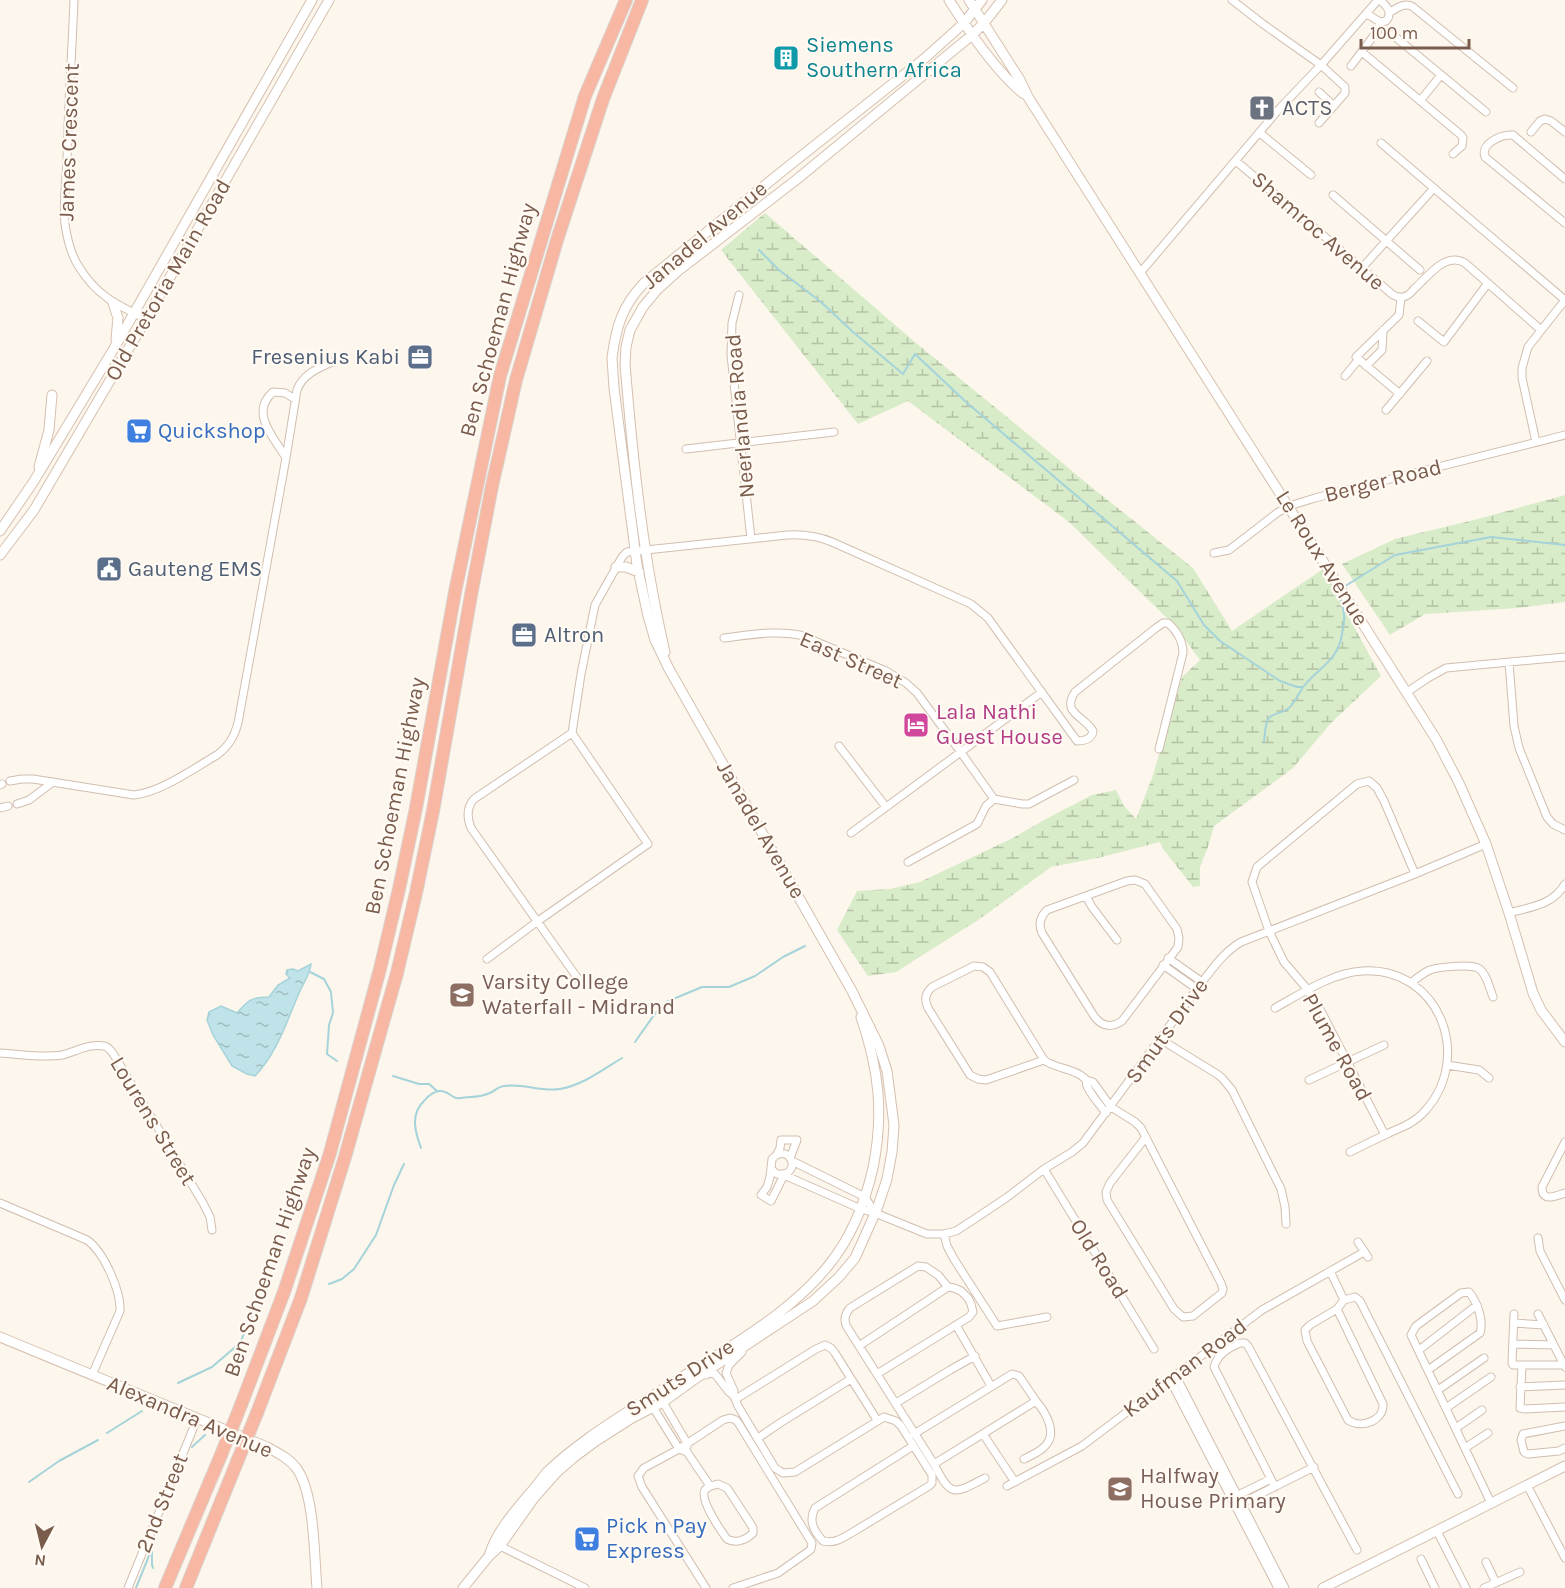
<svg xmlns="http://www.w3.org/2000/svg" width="1565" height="1588" viewBox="0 0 1565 1588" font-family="Karla,sans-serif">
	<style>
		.wetland { fill: url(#wetland-marsh) }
		.water { fill: url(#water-ripples); stroke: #a5d3da; stroke-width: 1.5 }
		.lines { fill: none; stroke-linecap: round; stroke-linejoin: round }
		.stream { stroke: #a5d3da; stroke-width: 2 }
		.street-casing { stroke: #d1beb0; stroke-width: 9 }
		.secondary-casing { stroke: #d6c0b0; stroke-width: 11 }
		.highway-casing { stroke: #dad1cd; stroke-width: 14 }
		.street { stroke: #fff; stroke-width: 7 }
		.secondary { stroke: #fff; stroke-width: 9 }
		.highway { stroke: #f7b7a3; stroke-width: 12 }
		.highway-bridge-casing { stroke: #dad1cd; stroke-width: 14; stroke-linecap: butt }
		.highway-bridge { stroke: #f7b7a3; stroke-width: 12 }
		.labels { text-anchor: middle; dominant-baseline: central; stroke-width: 4.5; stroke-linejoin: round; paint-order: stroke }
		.culture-label { font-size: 22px; fill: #0d838f; stroke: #fffaf3; text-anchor: start }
		.worship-label { font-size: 22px; fill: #5b616d; stroke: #fffaf3; text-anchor: start }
		.street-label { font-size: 22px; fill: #7a5c4d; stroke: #fffaf3 }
		.service-label { font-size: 22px; fill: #4e5e75; stroke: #fffaf3; text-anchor: start }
		.shop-label { font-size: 22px; fill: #366cbe; stroke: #fffaf3; text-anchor: start }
		.hotel-label { font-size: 22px; fill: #b23c85; stroke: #fffaf3; text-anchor: start }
		.education-label { font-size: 22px; fill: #785e54; stroke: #fffaf3; text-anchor: start }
	</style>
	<defs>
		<pattern id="wetland-marsh" width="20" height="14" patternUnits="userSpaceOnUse" patternTransform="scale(1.5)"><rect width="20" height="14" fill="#d8ecc9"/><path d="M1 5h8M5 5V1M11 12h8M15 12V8" fill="none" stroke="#b4c2a5"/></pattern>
		<pattern id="water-ripples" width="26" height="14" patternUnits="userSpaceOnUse" patternTransform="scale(1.5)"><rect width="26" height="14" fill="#bfe3e8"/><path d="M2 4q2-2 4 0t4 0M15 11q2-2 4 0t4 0" fill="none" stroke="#a0bbbe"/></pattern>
	</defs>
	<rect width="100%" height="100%" fill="#fdf6ec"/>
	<path class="wetland" d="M765,213L916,343L1012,421L1090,486L1193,568L1232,631L1323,569L1333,584L1341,603L1381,676L1331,723L1293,768L1214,826L1208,847L1200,867V886L1193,887L1163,849L1160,842L1102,857L1051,867L981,918L896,972L868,976L837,930L857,891L890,889L920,882L1013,838L1044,820L1092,795L1116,790L1124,806L1136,819L1153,775L1182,677L1200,660L1175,626L1069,522L908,401L858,424L721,250Z
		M1565,495V602L1518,608L1425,614L1390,635L1342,564L1395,539L1482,518Z"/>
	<path class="water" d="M311,964C310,974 304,982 300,991C287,1020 278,1052 255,1076L247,1074L232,1066L213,1035L207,1020L209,1012L221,1006L237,1013C248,1000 252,997 269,997L278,985L290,978L286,974L287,970L293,969L298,971Z"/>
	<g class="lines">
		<path class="stream" d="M759,250L779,270L821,302L853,332L903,374L915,354L966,402L1177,581L1204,625L1220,641L1280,681L1297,687H1303C1319,667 1338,661 1342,634C1343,627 1345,621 1344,615C1344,606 1339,600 1338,591
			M1342,588L1395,555L1491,537L1565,545
			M1264,741C1265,735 1265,722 1269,718C1274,713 1281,713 1286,710C1292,708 1300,692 1303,687
			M310,972L324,979L331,992L333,1013L329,1025L327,1054L337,1061
			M635,1042L654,1015L666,1002L702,987H729L755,976L783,957L805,946
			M393,1076L419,1084H429L437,1091
			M421,1148C415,1132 410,1114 424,1101C428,1096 433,1092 439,1091C447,1090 450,1096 456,1098C460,1099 466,1097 470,1097C477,1097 486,1095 492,1092C497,1089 499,1086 505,1086C522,1083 541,1092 560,1089C583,1085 602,1070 622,1058
			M329,1284L342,1279L354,1269L376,1235L394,1185L404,1164
			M178,1383L212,1367L240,1343L252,1315
			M107,1433L142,1411
			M192,1447L205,1435
			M29,1482L59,1461L98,1440
			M152,1549V1565L153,1568
			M136,1588L153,1546"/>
		<defs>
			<path id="street" d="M74,0C72,53 68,107 67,160C66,181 63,203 65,224C67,238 71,255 79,267C97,296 117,305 146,319
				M1232,0L1263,24L1321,65L1345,87V93L1319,123
				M1390,12C1398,8 1404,2 1413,7L1513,88
				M1367,14L1380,22L1386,21C1393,13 1387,6 1380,0
				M1393,35L1486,112
				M1362,52L1461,135L1463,138L1462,146L1453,154
				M1351,66L1378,30L1380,22
				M1319,92L1334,106
				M1420,101L1441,75
				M1531,132L1540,121L1545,119L1551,121L1565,132
				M1260,133L1311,175
				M1381,143L1565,300L1528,347L1522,368V378L1536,442
				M1236,161L1393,295C1396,296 1399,298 1402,297C1407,297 1411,293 1414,289C1428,277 1445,251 1465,263L1541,330
				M1565,179L1513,135C1501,134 1480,144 1485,157L1565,223
				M1333,195L1420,270
				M1361,269L1434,188
				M1140,273L1280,108L1321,65L1378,0
				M739,295L732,323L731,355L751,539
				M1418,321L1444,342L1488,283
				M1366,366L1382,350L1383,330
				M1345,376L1359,359
				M1400,394L1356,357L1399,315L1401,298
				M1386,410L1427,361
				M686,449L834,432
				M286,458C274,437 249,413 273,392L285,393L295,399
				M1214,553L1229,550L1277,513L1289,506L1315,498L1565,435
				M724,638C749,635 775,630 800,635L886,671L906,683L917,693L960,751L994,799
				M1509,662L1514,726L1519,748L1547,817L1553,824L1565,830
				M1407,692L1428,678L1446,668L1565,657
				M572,733L474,799C466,808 467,818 471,828L581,983
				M839,746L886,807
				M10,781L22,779H33L134,795C161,792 193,769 217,755C229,746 234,737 238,723L286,458L297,390C303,373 321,367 337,360
				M0,785L2,784
				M994,799L1022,804H1029L1074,780
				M17,804L29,800L53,782
				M0,808L8,806
				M851,833L1042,692
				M908,862L977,824L986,806L994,799
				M1135,880L1145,884L1177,929L1179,938L1178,947L1122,1021C1111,1028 1102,1027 1094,1016L1042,933C1038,924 1040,917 1047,910L1127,881Z
				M1086,896L1092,907L1117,940
				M1509,913C1531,907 1553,905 1565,884
				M1168,958L1202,982
				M487,959L538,921L648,844L572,733L581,674L595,605L622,557L627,552L787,535C803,534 818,536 832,542L971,604L988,618L1077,741C1084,741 1092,739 1093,731C1084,716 1061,713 1075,692L1156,628L1163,623H1168C1177,631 1183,641 1183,653L1159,749
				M1163,965L1197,989
				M1411,983C1417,978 1423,973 1430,970C1439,967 1469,964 1478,968C1486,972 1490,989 1493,997
				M1275,1008C1300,994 1334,972 1363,971C1441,967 1475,1061 1422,1114C1413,1124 1399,1128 1387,1134C1374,1140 1362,1146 1350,1152
				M1160,1039L1217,1074L1222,1078L1232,1090L1281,1189L1285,1207L1286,1224
				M0,1053C20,1054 42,1058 62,1055C75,1052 90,1043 104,1046C109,1047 111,1051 114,1055L203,1203L210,1217L212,1230
				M1044,1060L986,1080L978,1079L970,1075L928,1008C924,999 925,994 932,987L974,966L983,967L990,972L1044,1060C1056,1069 1073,1068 1083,1077C1089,1082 1085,1079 1087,1086C1091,1095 1100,1105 1106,1113
				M1447,1065L1479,1070L1489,1078
				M1086,1080L1093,1082L1111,1107L1135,1122L1141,1128L1221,1283L1223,1289L1222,1293L1193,1316L1183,1317L1174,1309L1107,1200L1106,1192L1110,1183L1146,1137
				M1309,1080L1384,1045
				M1385,1135L1321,1011L1308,990L1284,962L1269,931L1252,882L1257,867L1357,784L1369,781L1377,788L1384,801L1415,874
				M1565,1142L1542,1187C1542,1203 1555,1196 1565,1193
				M777,1154L780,1148L781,1140H797L790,1158
				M792,1161L865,1197L875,1213
				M1044,1169L1154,1349
				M772,1170L777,1174C804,1177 790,1140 772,1159L770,1177L767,1187L761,1195L771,1201L784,1175L861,1209L875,1213L917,1230L927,1234H944L956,1231L973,1220L1006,1198L1044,1169L1072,1152L1083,1143L1202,982C1214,967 1224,952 1241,942L1415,874L1486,844
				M0,1203L87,1240C104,1252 121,1291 120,1311L92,1375
				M944,1234L947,1246L954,1259L997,1326L1047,1317
				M1538,1238L1540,1251L1565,1300
				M1358,1242L1368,1257
				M1330,1271L1344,1300
				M1337,1309L1383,1404C1384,1421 1361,1429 1348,1420L1307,1341L1305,1330L1310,1325L1337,1309L1344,1300L1355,1297L1360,1301L1458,1494
				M1514,1314L1512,1363L1513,1365H1564
				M1538,1314L1565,1367
				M1514,1323L1544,1325
				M956,1325L991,1386
				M1513,1344L1554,1345
				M859,1346L948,1287
				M1419,1350L1477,1305
				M742,1352L729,1365L726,1373L734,1391V1396L738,1406L775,1468L783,1473L795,1472L884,1417L896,1421L901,1426L932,1475V1483L929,1486L853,1532C843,1538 834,1544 823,1541C814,1531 808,1521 815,1508L913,1446
				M1522,1365L1520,1408L1525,1409L1565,1407
				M1428,1370L1480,1333C1484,1320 1477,1302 1469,1292L1461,1293L1416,1326L1411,1335L1491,1503
				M877,1374L969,1317L973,1312L971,1304L968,1298L961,1291L954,1288L948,1287L938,1275L926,1267L918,1266L850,1308C845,1314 843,1320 847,1327L934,1464
				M706,1375L709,1373L715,1374L729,1392L734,1396
				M1176,1376L1285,1588
				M1170,1380L1278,1588
				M1520,1387L1565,1385
				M1438,1390L1484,1358
				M657,1392L687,1443V1447
				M736,1399L816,1349L825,1345L831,1348L835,1353L877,1420
				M896,1403L950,1370L975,1356
				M651,1404L679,1449L687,1452L710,1486
				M1446,1408L1491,1377
				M1565,1426L1523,1434L1521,1440L1524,1452L1528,1454L1559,1451L1565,1448
				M1456,1428L1482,1410
				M914,1434L1012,1374L1019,1376L1036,1401
				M983,1434L1015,1482
				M758,1438L780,1423L851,1379
				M1465,1448L1488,1433
				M985,1478C953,1495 951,1497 934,1464L1036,1401C1046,1413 1058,1433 1045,1446C1040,1452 1030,1456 1024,1459
				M718,1484L727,1488L750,1523L753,1528V1533C746,1540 736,1544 727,1539C721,1531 699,1499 705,1490C708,1486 714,1485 718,1484Z
				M1527,1485L1565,1558
				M1007,1486L1082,1446L1262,1310L1364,1252
				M1275,1487L1214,1367C1217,1355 1230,1347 1240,1343H1245L1248,1346L1357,1550
				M1234,1497L1271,1479
				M1238,1505L1314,1467
				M1437,1531L1466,1588
				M496,1544L585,1588
				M1421,1559L1435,1588
				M1486,1562L1496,1583
				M128,1588L197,1419
				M706,1588L642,1487L638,1476L644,1468L679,1449L723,1420L730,1418L736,1420L739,1424L812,1543L811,1549L809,1551L778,1573L733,1588
				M1484,1588L1520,1572"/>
			<path id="secondary" d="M949,0C968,30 996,72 1024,94
				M969,0L1020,80L1028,97L1436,739L1459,783L1486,844L1509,913L1533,993L1541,1010L1565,1042
				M113,303L118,318L116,339
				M39,467L49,430L52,395
				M0,531L34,481L113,350L312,0
				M0,555L34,510L146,319L329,0
				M616,567H626L639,572
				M665,652C643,558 633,461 625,364L626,347L630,330L643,307L657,290L678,271L796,180L972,35L984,23L1002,0
				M0,1337L267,1447C278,1453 290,1459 297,1469C315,1495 314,1556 317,1588
				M490,1553C497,1531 515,1511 530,1493C536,1487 541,1479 547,1472C574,1446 607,1425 638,1405C665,1388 692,1370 719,1354C758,1329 798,1303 828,1266C851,1238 865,1203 873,1168C884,1113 879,1070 861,1017
				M463,1588L489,1556L500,1546L534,1498L557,1472L573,1458L596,1441L632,1418L663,1402L692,1381L813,1301L839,1277L855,1258L877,1209L887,1179L892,1152L894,1125L887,1071L879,1046L852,991L669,669L655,640L648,616L637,565L614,388L612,358C616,327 622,306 644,283L785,169L925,58L964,23L982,0
				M1323,1588L1565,1466"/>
			<path id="highway" d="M241,1405L284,1292L330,1153L380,969L399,889L416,808L455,592L500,376L585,96L626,0
				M257,1413L301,1298L345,1157L397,973L416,893L433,811L471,595L492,486L516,380L557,240L603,99L642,0
				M165,1588L221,1455
				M186,1588L237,1462"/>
		</defs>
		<use href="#street" class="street-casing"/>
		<use href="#secondary" class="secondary-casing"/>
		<use href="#highway" class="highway-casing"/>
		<use href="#street" class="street"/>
		<use href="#secondary" class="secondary"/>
		<use href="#highway" class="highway"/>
		<defs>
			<path id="highway-bridge" d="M221,1455L241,1405
				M237,1462L257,1413"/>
		</defs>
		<use href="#highway-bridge" class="highway-bridge-casing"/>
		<use href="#highway-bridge" class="highway-bridge"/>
	</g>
	<defs>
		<symbol id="building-square" viewBox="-11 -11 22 22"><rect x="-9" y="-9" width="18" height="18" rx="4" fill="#0f9aa8" stroke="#fffaf3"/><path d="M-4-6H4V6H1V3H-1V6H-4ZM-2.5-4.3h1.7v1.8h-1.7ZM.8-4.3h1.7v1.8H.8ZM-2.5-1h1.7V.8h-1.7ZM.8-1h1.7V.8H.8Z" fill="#fff"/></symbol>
		<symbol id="church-square" viewBox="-11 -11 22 22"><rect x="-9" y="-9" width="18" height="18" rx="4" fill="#6b7280" stroke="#fffaf3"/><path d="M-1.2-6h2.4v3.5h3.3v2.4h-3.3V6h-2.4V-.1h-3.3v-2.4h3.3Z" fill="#fff"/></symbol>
		<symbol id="office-square" viewBox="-11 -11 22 22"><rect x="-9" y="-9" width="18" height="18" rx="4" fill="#5c6f8a" stroke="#fffaf3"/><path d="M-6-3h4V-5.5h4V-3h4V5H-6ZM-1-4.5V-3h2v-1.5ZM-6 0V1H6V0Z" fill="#fff"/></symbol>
		<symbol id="supermarket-square" viewBox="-11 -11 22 22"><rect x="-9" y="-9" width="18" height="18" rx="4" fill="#3f7fe0" stroke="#fffaf3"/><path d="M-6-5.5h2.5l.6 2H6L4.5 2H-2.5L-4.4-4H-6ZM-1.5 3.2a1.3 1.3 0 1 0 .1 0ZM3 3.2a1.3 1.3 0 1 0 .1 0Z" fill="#fff"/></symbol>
		<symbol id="civic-square" viewBox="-11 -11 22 22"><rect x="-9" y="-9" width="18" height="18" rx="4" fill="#5c6f8a" stroke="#fffaf3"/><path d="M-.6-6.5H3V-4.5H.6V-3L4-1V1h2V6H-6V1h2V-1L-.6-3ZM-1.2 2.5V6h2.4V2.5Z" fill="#fff"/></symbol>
		<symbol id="hotel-square" viewBox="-11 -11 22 22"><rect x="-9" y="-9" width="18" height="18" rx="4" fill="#d1479c" stroke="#fffaf3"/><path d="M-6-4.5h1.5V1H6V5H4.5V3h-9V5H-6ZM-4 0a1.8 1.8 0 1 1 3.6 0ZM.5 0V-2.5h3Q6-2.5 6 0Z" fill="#fff"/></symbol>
		<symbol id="university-square" viewBox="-11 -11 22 22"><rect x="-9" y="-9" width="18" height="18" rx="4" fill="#8d6e63" stroke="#fffaf3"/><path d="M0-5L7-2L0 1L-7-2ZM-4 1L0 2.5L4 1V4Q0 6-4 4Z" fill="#fff"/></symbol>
		<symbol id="school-square" viewBox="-11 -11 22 22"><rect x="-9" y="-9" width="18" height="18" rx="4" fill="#8d6e63" stroke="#fffaf3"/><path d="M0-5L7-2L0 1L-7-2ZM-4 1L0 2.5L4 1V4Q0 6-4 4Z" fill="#fff"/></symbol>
	</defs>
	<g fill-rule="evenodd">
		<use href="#building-square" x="771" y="43" width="30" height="30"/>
		<use href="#church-square" x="1247" y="93" width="30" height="30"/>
		<use href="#office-square" x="405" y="342" width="30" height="30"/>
		<use href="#supermarket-square" x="124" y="416" width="30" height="30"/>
		<use href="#civic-square" x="94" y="554" width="30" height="30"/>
		<use href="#office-square" x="509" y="620" width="30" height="30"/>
		<use href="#hotel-square" x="901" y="710" width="30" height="30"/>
		<use href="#university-square" x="447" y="980" width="30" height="30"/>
		<use href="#school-square" x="1105" y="1474" width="30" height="30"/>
		<use href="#supermarket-square" x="572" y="1524" width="30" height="30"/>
	</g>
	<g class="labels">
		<g class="culture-label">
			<text x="806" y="45">Siemens<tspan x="806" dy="25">Southern Africa</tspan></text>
		</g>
		<g class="worship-label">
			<text x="1282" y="108">ACTS</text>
		</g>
		<g class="street-label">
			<text transform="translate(69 142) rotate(-88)">James Crescent</text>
			<text transform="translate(1318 231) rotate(41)">Shamroc Avenue</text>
			<text transform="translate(705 235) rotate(-40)">Janadel Avenue</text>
			<text transform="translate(168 280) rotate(-60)">Old Pretoria Main Road</text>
			<text transform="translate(498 320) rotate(-75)">Ben Schoeman Highway</text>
			<text transform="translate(740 416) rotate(-95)">Neerlandia Road</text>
			<text transform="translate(1383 481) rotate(-14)">Berger Road</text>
			<text transform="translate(1322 558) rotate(58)">Le Roux Avenue</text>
			<text transform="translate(851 660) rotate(24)">East Street</text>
			<text transform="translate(395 796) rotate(-79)">Ben Schoeman Highway</text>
			<text transform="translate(761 830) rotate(60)">Janadel Avenue</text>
			<text transform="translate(1167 1031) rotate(-54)">Smuts Drive</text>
			<text transform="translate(1337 1047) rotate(61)">Plume Road</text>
			<text transform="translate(153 1121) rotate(59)">Lourens Street</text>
			<text transform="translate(1099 1259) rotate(58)">Old Road</text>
			<text transform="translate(270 1262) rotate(-71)">Ben Schoeman Highway</text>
			<text transform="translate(1185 1368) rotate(-37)">Kaufman Road</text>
			<text transform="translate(680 1378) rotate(-33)">Smuts Drive</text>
			<text transform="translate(190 1417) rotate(23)">Alexandra Avenue</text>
			<text transform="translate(162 1503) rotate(-68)">2nd Street</text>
		</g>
		<g class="service-label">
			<text x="400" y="357" text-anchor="end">Fresenius Kabi</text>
			<text x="128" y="569">Gauteng EMS</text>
			<text x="544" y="635">Altron</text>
		</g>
		<g class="shop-label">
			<text x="158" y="431">Quickshop</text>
			<text x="606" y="1526">Pick n Pay<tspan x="606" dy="25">Express</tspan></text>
		</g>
		<g class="hotel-label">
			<text x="936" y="712">Lala Nathi<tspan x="936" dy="25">Guest House</tspan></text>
		</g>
		<g class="education-label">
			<text x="482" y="982">Varsity College<tspan x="482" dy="25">Waterfall - Midrand</tspan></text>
			<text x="1140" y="1476">Halfway<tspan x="1140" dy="25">House Primary</tspan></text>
		</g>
	</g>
	<g transform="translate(42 1546) rotate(187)" stroke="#fffaf3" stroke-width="4.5" paint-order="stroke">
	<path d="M0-4.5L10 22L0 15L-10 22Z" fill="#7a5c4d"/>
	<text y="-9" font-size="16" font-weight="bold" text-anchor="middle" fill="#7a5c4d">N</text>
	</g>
	<path d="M1361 39v9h108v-9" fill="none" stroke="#7a5c4d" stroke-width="3"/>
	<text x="1370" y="39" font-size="18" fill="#7a5c4d" stroke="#fffaf3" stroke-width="4.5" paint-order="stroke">100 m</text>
</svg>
